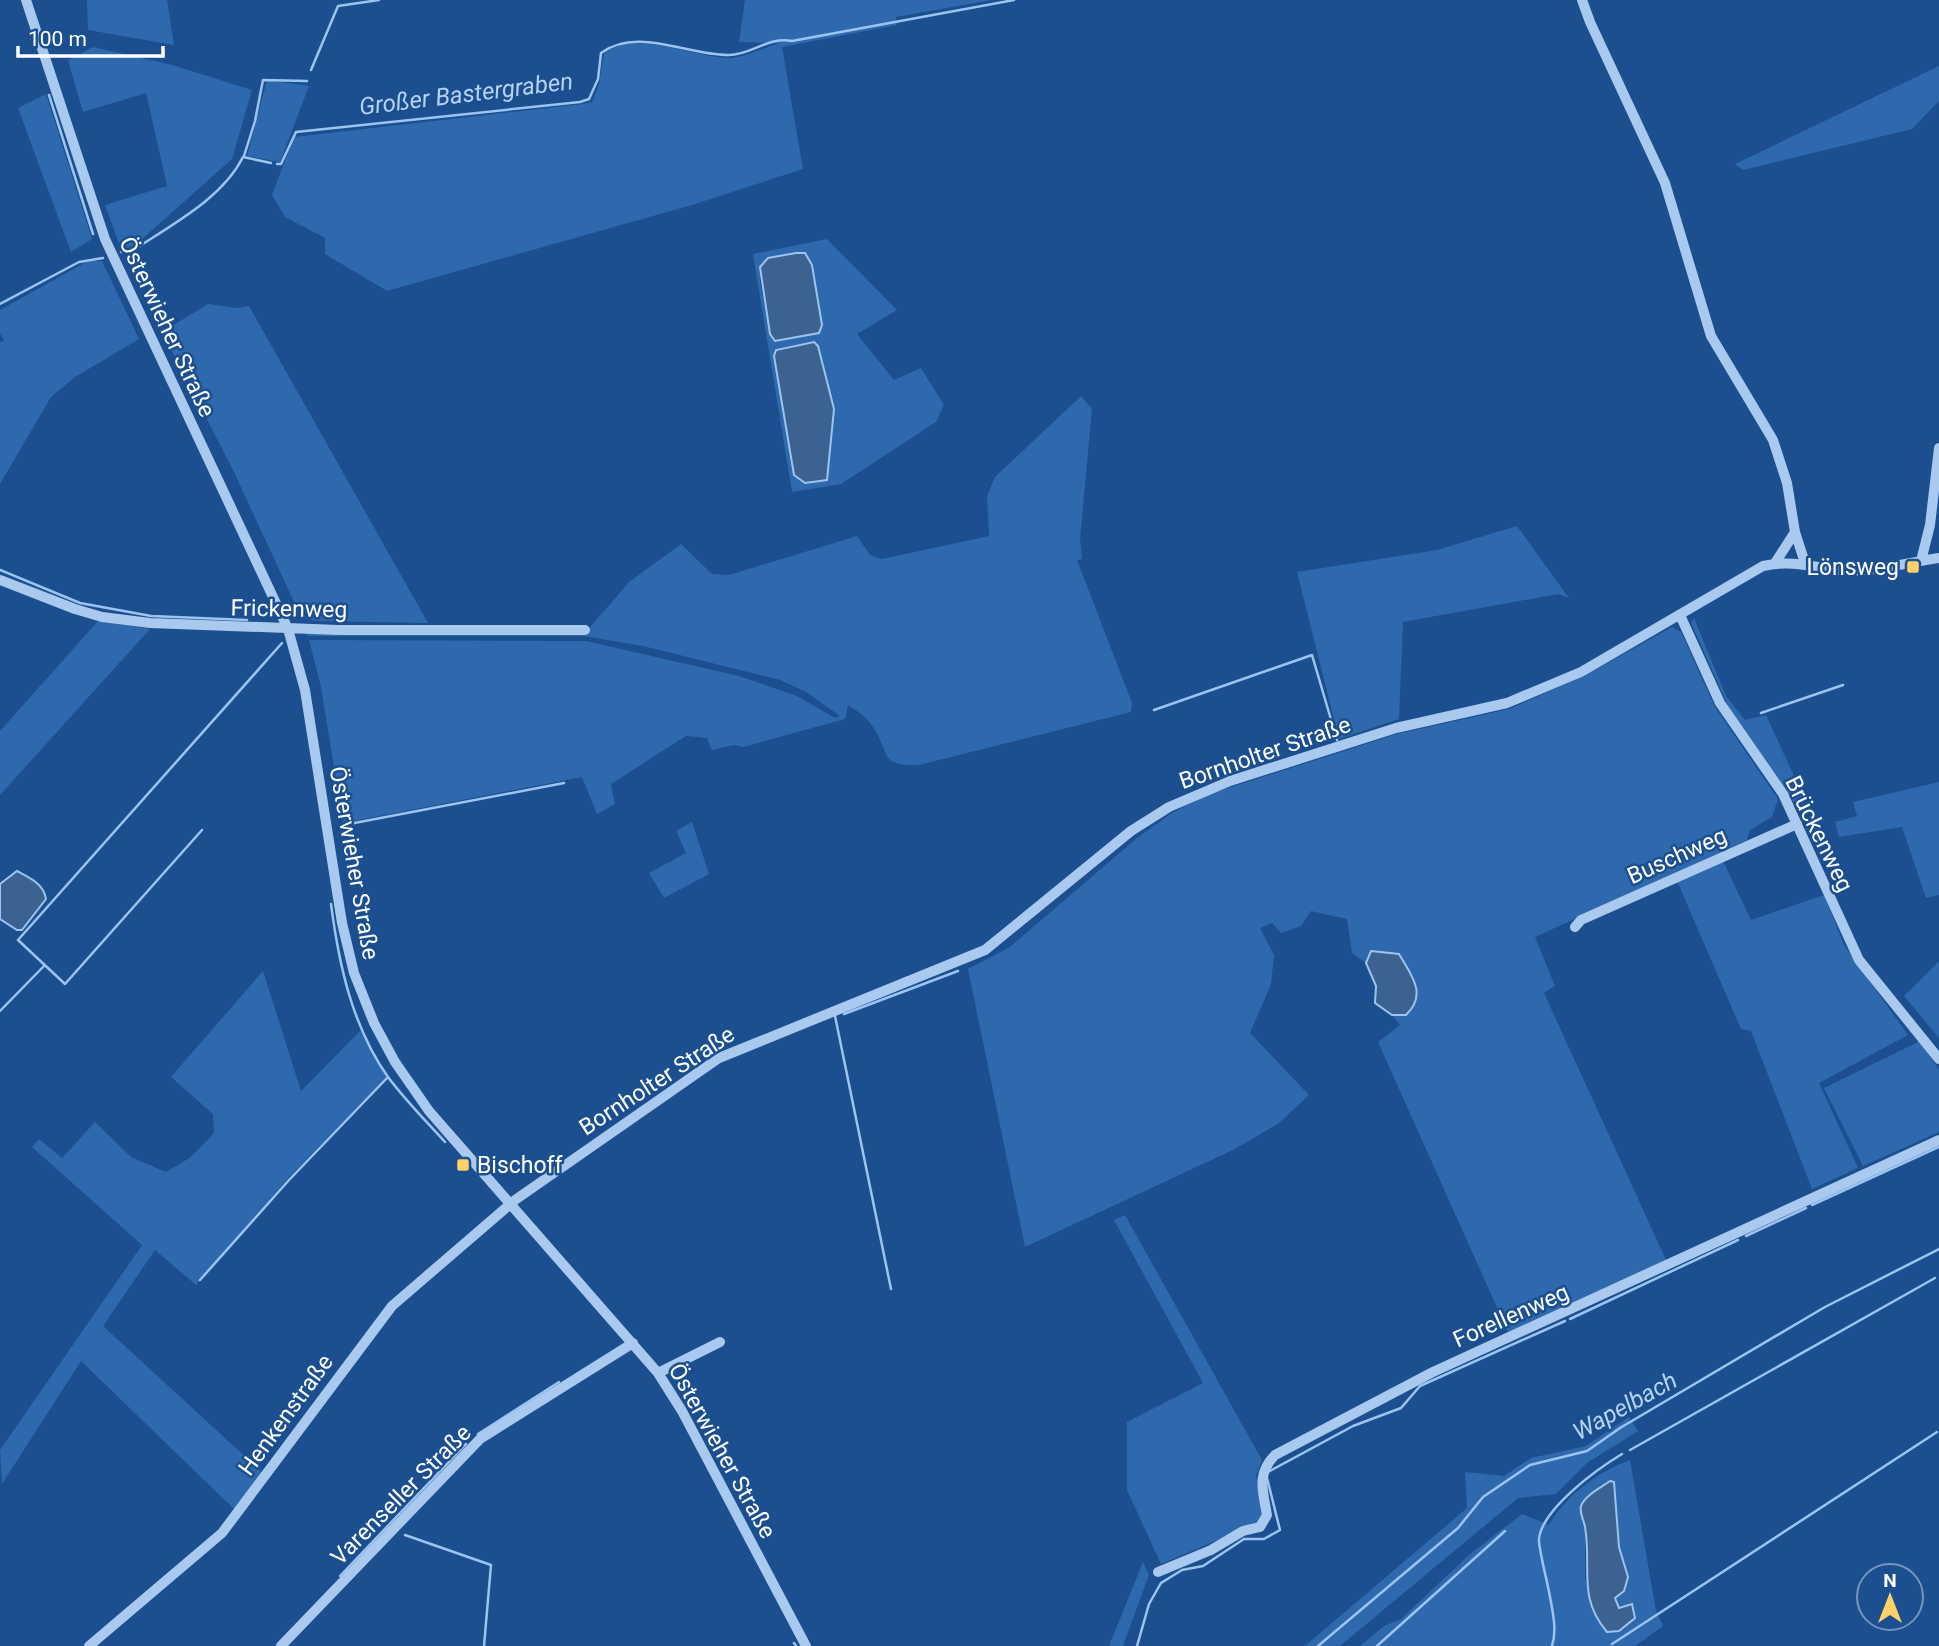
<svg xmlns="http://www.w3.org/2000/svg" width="1939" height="1646" viewBox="0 0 1939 1646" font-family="Roboto,sans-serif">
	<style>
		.green { fill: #2e69ad; fill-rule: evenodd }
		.water { fill: #3c6290; stroke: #9cc4f0; stroke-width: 2 }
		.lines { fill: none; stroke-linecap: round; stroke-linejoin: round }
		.stream { stroke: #9cc4f0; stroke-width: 2.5 }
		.minor { stroke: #a9c9ee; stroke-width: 10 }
		.poi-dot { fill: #ffd166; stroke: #1b4f8f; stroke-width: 2.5 }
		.labels { text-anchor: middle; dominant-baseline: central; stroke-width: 5; stroke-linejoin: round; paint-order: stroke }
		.street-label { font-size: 23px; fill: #fff; stroke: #1b4f8f }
		.poi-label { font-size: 23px; fill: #fff; stroke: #1b4f8f; text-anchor: end }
		.water-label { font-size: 24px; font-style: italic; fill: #b5d3f5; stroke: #1b4f8f }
	</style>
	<rect width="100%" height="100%" fill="#1b4f8f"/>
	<path class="green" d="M87,0H167L174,45L88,30Z
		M745,0H992L896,17L897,25L782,47L803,169L692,205L387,291L325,254V238L285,217L272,195L294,137L583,104L592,102L599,84L604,54C633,28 696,59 731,58C746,57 764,48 779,43L739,42Z
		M93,47L172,65L252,90L232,159L132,248L121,249L105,205L167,186L146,93L83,112L68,60Z
		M1939,66V101L1912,129L1743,170L1735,164Z
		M267,80L309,86L280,162L247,156Z
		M46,94L92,239L71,252L18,108Z
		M827,239L897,310L857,334L894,380L921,368L944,405L936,422L841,484L792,492L753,254ZM805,253L813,272L775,340L770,334L760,280L767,259ZM813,342L818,346L834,409L827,480Z
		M88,261H102L139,339L75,377L51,397L0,484V343L4,340L0,333V310Z
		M208,304L237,308L249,306L428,623L315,621L301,617L233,470L162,332Z
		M1081,396L1092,409L1080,539L1082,559L1077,560L1132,703L1131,712L919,765C878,767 890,751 873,727C867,717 857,711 848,705L845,719L743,747L734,745L712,750L707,738L686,736L611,784L615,804L597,814L582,777L343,823L321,687L309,640L586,641L739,676L797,696L835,718L840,716L806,692L780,680L643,646L584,636H307L305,631L585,633L629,582L681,544L712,574L729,575L857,536L870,555L882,559L989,536L987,496L995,477Z
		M1517,526L1569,598L1558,594L1403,622L1399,719L1339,739L1297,572L1437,550Z
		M1694,618L1726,696L1745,720L1766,715L1810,811L1802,815L1730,710L1691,623Z
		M98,621L150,629L0,795V731Z
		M1672,627L1681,632L1715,707L1778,799L1772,817L1750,830L1747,840L1535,937L1555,986L1544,993L1666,1260L1508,1332L1378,1042L1400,1025L1392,1015L1400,1016L1412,1009L1418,992L1399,954L1372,951L1366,963L1352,953L1347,919L1311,911L1301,926L1281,933L1272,923L1260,928L1274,955L1271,984L1250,1033L1309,1095L1279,1123L1235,1149L1025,1247L968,969L1010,947L1137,838L1172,813L1210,794L1397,734L1509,709L1584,676Z
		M1939,782V895L1926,898L1902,827L1839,837L1835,822L1857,816L1853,802Z
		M692,822L709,874L664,898L649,873L686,853L676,831Z
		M1723,861L1751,920L1824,895L1844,945L1908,1035L1819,1083L1858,1168L1812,1189L1751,1031L1741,1029L1677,881Z
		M1939,961V1038L1904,996Z
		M263,971L301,1091L360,1031L387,1077L287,1179L196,1285L155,1250L103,1326L262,1472L235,1510L81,1361L2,1484L0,1450L142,1245L32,1147L39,1139L62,1158L95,1122L131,1157L166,1172L191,1157L214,1133L213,1114L171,1077Z
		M1920,1041L1939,1070V1132L1863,1166L1824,1088Z
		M1125,1215L1262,1460L1256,1476L1263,1515L1258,1523L1161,1564L1127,1490V1422L1203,1383L1114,1220Z
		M1629,1417L1638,1431L1587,1463L1556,1494L1518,1498L1340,1646H1305L1467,1508L1465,1472L1504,1476L1531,1458L1586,1446Z
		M1630,1460L1656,1611L1663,1626L1635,1646H1360L1384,1626L1401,1619L1469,1555L1522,1514L1549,1525C1565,1496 1599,1471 1630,1460ZM1610,1481L1614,1482L1619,1547L1628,1577L1615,1598L1619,1608L1632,1604L1635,1618L1593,1612L1585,1578V1528L1581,1504Z
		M1143,1562L1149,1575L1123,1646H1109Z"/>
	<path class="water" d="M796,253H805L812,265L822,325L819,333L775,341L770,334L760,267L768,258Z
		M814,342L818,346L834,409L827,480L805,483L794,475L774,356L776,350Z
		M17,871C30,878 44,884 46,899L22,930H17L0,919V884Z
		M1371,951L1399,954C1411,975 1428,994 1406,1015H1392L1375,1003L1376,986L1366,963Z
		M1610,1481L1614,1482L1619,1547L1628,1577L1624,1591L1615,1598L1619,1608L1632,1604L1635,1618L1619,1631L1607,1632C1577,1597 1592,1567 1585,1527C1584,1520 1579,1513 1581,1506C1584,1496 1602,1487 1610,1481Z"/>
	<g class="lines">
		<path class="stream" d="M311,70L338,6L379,0
			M49,95L93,234
			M244,156L255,121L263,80L307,81
			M277,164H281L296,132L580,102L589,99L598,79L601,53C637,26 689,56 729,55C751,55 769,36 792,41L1014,0
			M121,252L132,251C171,225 222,199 243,157L271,163
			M0,304L79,262L103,258
			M0,570L80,603L151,616L247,620
			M1154,710L1312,655L1337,740
			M1761,713L1843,685
			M344,825L564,783
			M202,830L65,984L18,940L282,643
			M331,904C339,965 352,1026 388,1077C405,1100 426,1121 445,1142
			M0,1011L44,966
			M844,1014L958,971
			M835,1016L891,1289
			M1812,1205L1939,1147
			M1746,1236L1806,1208
			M200,1280L289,1180L388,1077
			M1570,1319L1738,1240
			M478,1434L559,1382
			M1630,1450L1935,1278
			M1268,1472L1353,1426L1401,1408L1420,1386L1565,1321
			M405,1535L491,1565L484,1646
			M340,1576L466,1444
			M794,1643L796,1646
			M1612,1644L1937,1432
			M1137,1646L1149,1604L1161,1583L1182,1570L1203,1566L1244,1539H1264L1280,1530L1267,1478
			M1318,1646L1458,1528L1483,1497L1530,1465L1587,1451L1620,1428L1825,1307L1939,1249
			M1377,1646L1505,1531
			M1552,1646C1557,1631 1553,1613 1550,1597C1548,1584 1538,1547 1539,1539C1542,1509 1597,1469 1622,1454"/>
		<path class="minor" d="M26,0L105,239L288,629L305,690L342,923L354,973L374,1023L395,1062L429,1111L658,1373L682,1411L806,1646
			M1582,0L1590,22L1665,183L1711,336L1773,440L1787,483L1795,532L1805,563
			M1921,561L1930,525L1939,448
			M1775,563L1795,532
			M0,580L75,609L102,617L150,623L339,630H585
			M1680,615L1720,703L1783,794L1859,960L1939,1059
			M1575,927L1581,920L1797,824
			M658,1373L720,1342
			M1158,1572L1211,1550L1243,1531L1260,1527L1267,1515C1263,1491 1256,1474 1275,1455L1433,1372L1939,1140
			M89,1646L222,1533L392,1306L515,1200L719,1058L985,950L1131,831L1169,807L1230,781L1396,728L1507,703L1581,672L1763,566C1790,560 1810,566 1837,570C1870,573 1906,563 1939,558
			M281,1646L480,1439L633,1343"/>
	</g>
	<g class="poi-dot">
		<rect x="1906" y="560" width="14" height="14" rx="3.5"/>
		<rect x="456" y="1158" width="14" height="14" rx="3.5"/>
	</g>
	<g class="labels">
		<g class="street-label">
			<text transform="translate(167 327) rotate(65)">Österwieher Straße</text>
			<text transform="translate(289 609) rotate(1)">Frickenweg</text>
			<text transform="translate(1265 753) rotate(-19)">Bornholter Straße</text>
			<text transform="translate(1819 834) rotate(64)">Brückenweg</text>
			<text transform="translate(1677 856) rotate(-24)">Buschweg</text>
			<text transform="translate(354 863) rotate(80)">Österwieher Straße</text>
			<text transform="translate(657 1081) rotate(-33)">Bornholter Straße</text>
			<text transform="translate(1511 1316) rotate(-24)">Forellenweg</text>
			<text transform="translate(286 1415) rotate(-54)">Henkenstraße</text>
			<text transform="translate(722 1451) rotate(61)">Österwieher Straße</text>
			<text transform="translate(401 1495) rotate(-45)">Varenseller Straße</text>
		</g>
		<g class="poi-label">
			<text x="1899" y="567">Lönsweg</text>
			<text x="477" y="1165" text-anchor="start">Bischoff</text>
		</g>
		<g class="water-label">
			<text transform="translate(466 94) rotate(-7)">Großer Bastergraben</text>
			<text transform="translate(1625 1406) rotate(-29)">Wapelbach</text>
		</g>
	</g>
	<g transform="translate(1890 1597)"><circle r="33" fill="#1b4f8f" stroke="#7695bc" stroke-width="2"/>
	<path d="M0-5L12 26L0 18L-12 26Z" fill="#ffd166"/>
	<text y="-10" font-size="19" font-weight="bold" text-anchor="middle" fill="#ffffff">N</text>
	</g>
	<path d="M18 46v10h145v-10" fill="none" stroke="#ffffff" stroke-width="3.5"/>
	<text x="28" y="46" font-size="21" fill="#ffffff" stroke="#1b4f8f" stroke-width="5" paint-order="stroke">100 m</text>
</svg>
